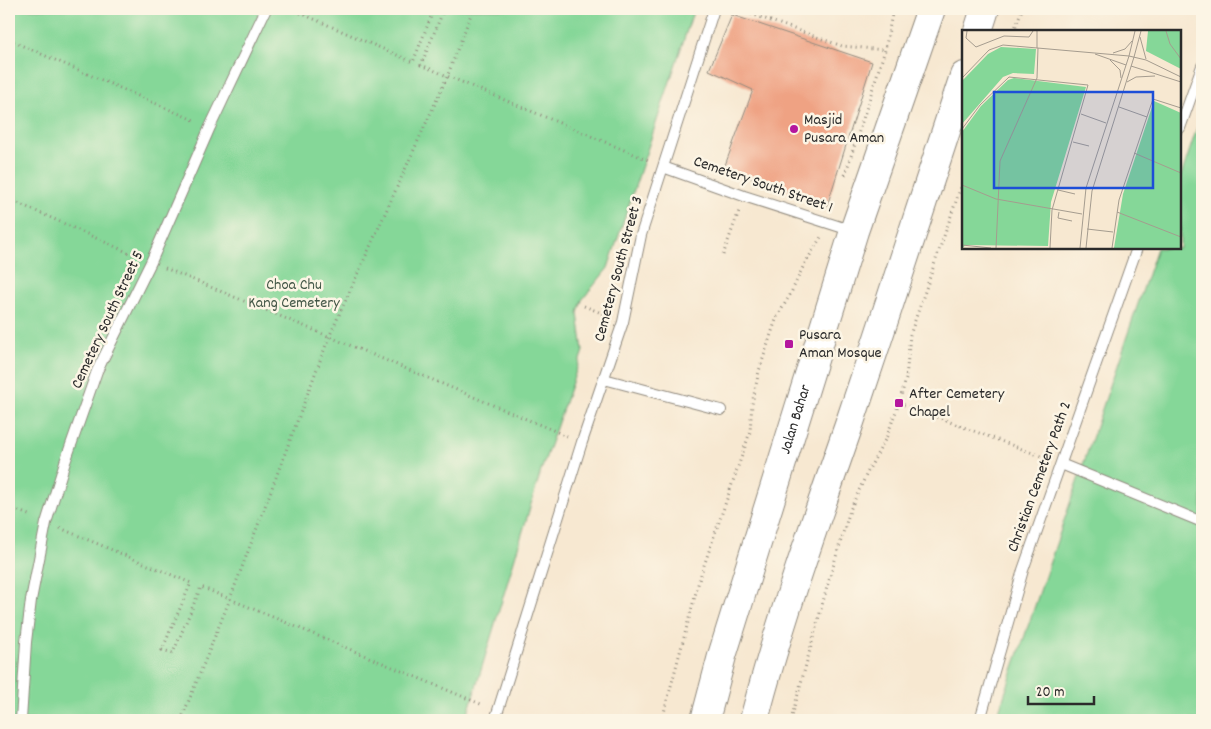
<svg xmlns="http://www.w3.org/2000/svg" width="1211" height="729" viewBox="0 0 1211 729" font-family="Dekko,sans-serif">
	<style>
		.green { fill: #85d798; stroke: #588162 }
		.building { fill: #efa283 }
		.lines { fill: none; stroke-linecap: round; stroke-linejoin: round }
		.service-casing { stroke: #918a7e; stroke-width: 12 }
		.secondary-casing { stroke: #918a7e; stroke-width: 30 }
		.path { stroke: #918a7e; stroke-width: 3; stroke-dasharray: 1 4; stroke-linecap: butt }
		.service { stroke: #fff; stroke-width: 10 }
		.secondary { stroke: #fff; stroke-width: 28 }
		.poi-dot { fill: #b5179e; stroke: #fcf5e5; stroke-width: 2 }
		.labels { text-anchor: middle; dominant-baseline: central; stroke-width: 5; stroke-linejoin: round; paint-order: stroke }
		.poi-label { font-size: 16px; fill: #2b2b2b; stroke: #fcf5e5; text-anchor: start }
		.street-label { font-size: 16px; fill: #2b2b2b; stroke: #fcf5e5 }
		.park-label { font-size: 16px; fill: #425646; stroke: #fcf5e5 }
		.inset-road { fill: none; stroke: #a59c8f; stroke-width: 1 }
		.view { fill: #1d4ed8; fill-opacity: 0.15; stroke: #1d4ed8; stroke-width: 2.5 }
		.inset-edge { fill: none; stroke: #2b2b2b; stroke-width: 2.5 }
	</style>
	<rect width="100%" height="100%" fill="#fcf5e5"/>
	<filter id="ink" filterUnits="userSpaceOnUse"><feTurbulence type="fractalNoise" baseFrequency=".02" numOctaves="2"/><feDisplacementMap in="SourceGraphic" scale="10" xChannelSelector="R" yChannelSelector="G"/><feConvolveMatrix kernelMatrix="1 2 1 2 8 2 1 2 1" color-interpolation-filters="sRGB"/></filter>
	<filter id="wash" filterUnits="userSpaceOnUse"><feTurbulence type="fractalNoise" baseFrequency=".0096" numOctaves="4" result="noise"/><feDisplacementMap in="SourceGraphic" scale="20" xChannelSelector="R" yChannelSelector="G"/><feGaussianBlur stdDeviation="1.12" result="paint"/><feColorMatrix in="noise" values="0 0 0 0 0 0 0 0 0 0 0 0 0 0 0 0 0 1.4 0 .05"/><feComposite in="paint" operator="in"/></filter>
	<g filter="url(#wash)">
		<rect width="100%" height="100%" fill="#f7e8d1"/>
		<path class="green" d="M9,9H694L608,268L582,300L578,313L583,351L541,471L466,720H9Z
			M1202,113V720H996L1157,248H1180V179Z"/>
		<g id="blocks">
			<path class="building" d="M757,9H778L776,15Z
				M732,15L872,62L827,206L724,168L753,90L709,70Z"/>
		</g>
	</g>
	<g filter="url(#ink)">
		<use href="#blocks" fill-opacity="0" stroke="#918a7e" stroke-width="1"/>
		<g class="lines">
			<defs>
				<path id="service" d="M1180,128L1202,66
					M663,167L744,196L853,231
					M604,379L721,410
					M1061,464L1202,522
					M21,720L26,642L31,600L46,523L65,462L97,371L151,262L210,127L266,9
					M495,720L582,442L623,322L641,235L714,9
					M980,720L1023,570L1137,248"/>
				<g id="secondary">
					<path d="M978,31L985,9"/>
					<path id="s1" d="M705,720L722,656L854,231L931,9"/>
					<path d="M754,720C780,620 815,523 849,425C888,309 926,193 964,76"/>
				</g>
			</defs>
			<use href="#service" class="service-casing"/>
			<use href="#secondary" class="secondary-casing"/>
			<path class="path" d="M291,9L413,62L434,9
				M444,9L421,65L648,160
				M737,9L842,46L885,50
				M1014,31L1022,9
				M9,40L196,121
				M845,175L885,50L893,9
				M9,199L136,256
				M723,255L739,211
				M165,268L567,436
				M584,306L609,316
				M899,403L1046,458
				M9,507L31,516
				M60,528L191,583L162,650L173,653L201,587L483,705
				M181,720L230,599L329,337L447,77L473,9
				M662,720L700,577L750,432L752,404L759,371L771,334L777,317L790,295L804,265L821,237
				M791,720L827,587L850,510L868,471L887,436L899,403L906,379L910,335L964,178"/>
			<use href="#service" class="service"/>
			<use href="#secondary" class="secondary"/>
		</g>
	</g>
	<g class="poi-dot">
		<circle cx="794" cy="129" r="5"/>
		<rect x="784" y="339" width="10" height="10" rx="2.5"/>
		<rect x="894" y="398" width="10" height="10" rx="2.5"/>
	</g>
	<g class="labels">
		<g class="poi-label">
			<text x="804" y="120">Masjid<tspan x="804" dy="18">Pusara Aman</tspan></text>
			<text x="799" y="335">Pusara<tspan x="799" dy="18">Aman Mosque</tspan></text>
			<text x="909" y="394">After Cemetery<tspan x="909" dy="18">Chapel</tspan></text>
		</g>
		<g class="street-label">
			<text transform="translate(763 185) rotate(19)">Cemetery South Street 1</text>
			<text transform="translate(619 269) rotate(-75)">Cemetery South Street 3</text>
			<text transform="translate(108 320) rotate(-65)">Cemetery South Street 5</text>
			<text stroke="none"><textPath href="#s1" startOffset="314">Jalan Bahar</textPath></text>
			<text transform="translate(1040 477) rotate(-70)">Christian Cemetery Path 2</text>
		</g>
		<g class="park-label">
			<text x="294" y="285">Choa Chu<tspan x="294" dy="18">Kang Cemetery</tspan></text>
		</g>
	</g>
	<g transform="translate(962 30)">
		<rect width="219" height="219" fill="#f7e8d1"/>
		<path d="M186,1H219V39L184,21ZM39,17L74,19L72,44L51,43L41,47L0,94V51L26,24ZM52,48L124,57L89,172L86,216L4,215L0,218V102L19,76L46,50ZM192,71L219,83V218H152L161,164Z" fill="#85d798"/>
		<path class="inset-road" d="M5,1L4,8L14,17L42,6L67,7L71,1M204,1L208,14L219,29M178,7L184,29M75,18V1M151,23L163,19L170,11M133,24L164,35M172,27L179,1M148,30L158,40L159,48M169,36L219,52M0,48L27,20L41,15L167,26L173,1M165,52L174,47L193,46M157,77L185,87M119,84L144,93M0,99L18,75L47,47L126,55L90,180L88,218M111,112L127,116M172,123L219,143M0,155L34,169L120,184M96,160L113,164M97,182L96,188L110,191M155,182L219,207M125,199L151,202M0,215L29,218M34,218L38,131L75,48L76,18M118,218L124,158L167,26L184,30L219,47M124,218L130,161L172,27M150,218L157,170L191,69L219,78"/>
		<path class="view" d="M32,62H191V158H32Z"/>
		<rect width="219" height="219" class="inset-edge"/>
	</g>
	<rect width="1211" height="729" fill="none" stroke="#fcf5e5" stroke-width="30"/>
	<path d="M1028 696v8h66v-8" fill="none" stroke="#2b2b2b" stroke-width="2.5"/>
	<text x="1036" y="696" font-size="15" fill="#2b2b2b" stroke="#fcf5e5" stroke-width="4" paint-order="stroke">20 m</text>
</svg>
